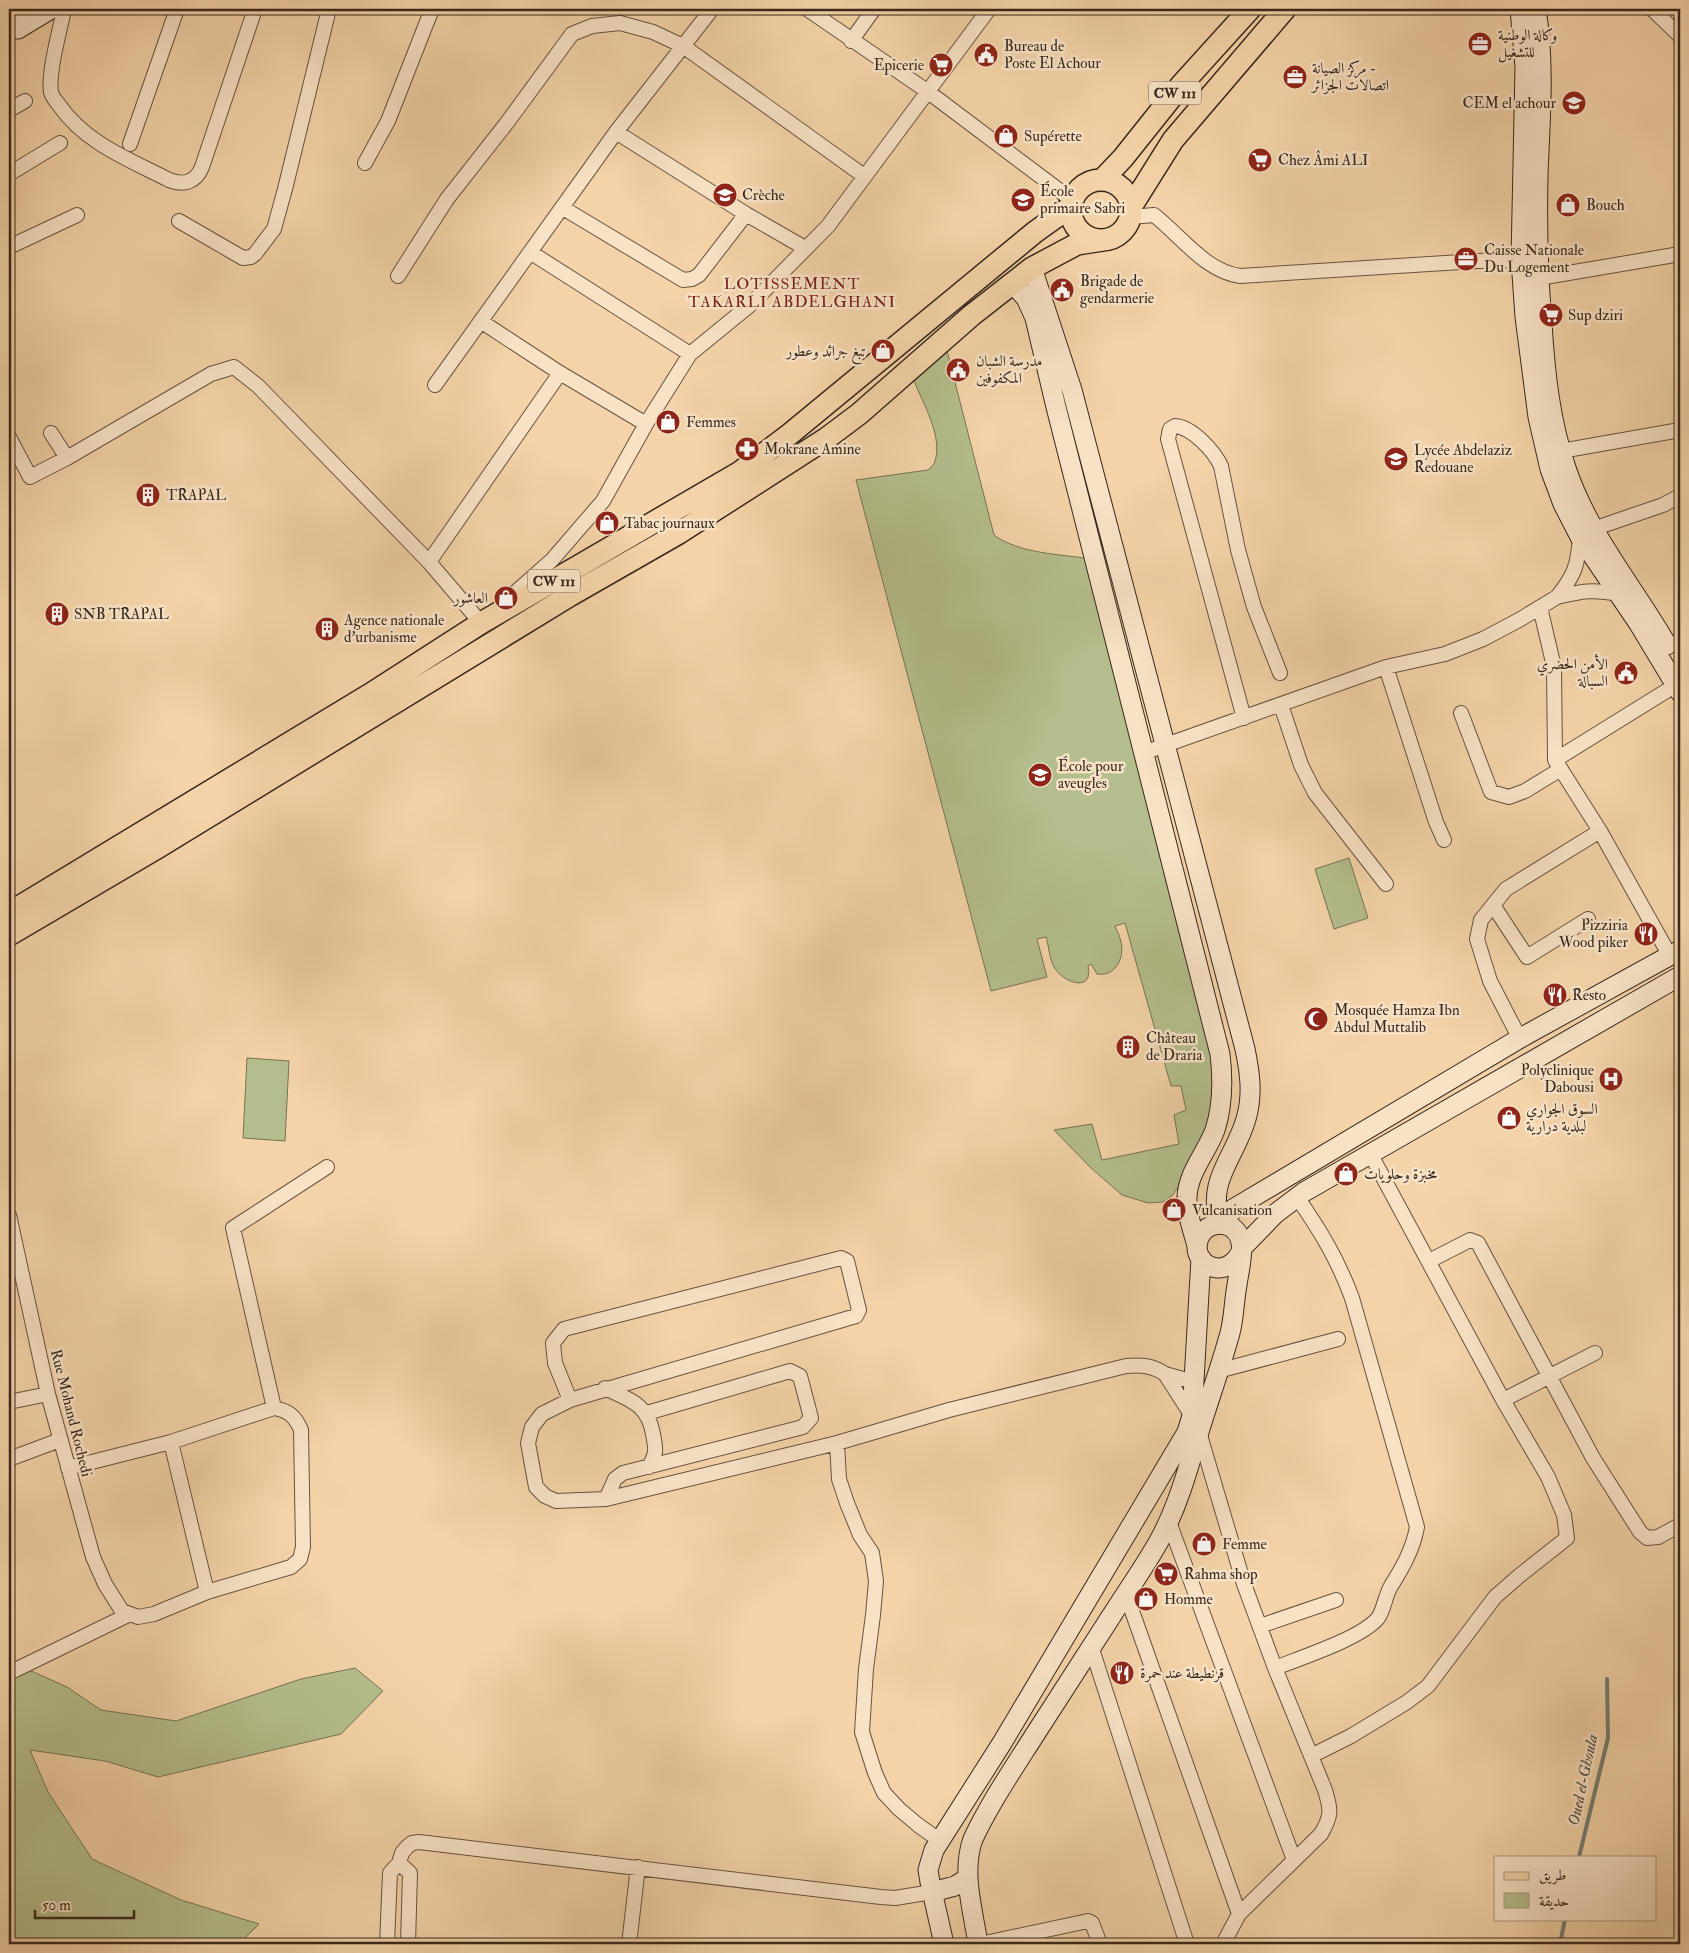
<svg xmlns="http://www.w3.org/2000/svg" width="1689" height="1953" viewBox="0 0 1689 1953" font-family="'IM FELL Double Pica',Amiri,serif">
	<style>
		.green { fill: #b4be8c; stroke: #767356 }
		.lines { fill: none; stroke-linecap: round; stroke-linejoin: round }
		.stream { stroke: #737e72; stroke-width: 4 }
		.street-casing { stroke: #665341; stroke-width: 16 }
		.secondary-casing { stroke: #37281f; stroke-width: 21 }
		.primary-casing { stroke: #37281f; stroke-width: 24 }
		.street { stroke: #f7e2c6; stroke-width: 14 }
		.secondary { stroke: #f7e2c6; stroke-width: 19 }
		.primary { stroke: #f3d3a7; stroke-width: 21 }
		.labels { text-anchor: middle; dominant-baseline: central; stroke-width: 5; stroke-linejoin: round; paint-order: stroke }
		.shield { fill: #f7e2c6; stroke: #716051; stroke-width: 1 }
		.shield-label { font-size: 14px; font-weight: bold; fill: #37281f }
		.poi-label { font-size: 15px; fill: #37281f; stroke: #f7e2c6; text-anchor: start }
		.street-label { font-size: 15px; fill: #37281f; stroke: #f7e2c6 }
		.neighbourhood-label { font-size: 16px; letter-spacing: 1px; fill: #7a1f14; stroke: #f7e2c6 }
		.water-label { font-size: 16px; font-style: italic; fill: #504c42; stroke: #f7e2c6 }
	</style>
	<rect width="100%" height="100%" fill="#f3d3a7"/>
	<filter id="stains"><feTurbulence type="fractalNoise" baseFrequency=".004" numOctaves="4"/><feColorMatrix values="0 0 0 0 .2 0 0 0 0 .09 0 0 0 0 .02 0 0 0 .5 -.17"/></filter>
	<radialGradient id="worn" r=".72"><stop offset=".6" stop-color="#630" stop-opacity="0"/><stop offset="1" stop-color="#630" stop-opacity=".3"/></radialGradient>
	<path class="green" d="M947,351L994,535C1020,554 1060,554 1091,559L1214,1045L1213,1112L1187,1174L1172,1196L1163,1202L1148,1203L1122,1195L1091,1168L1054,1130L1092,1124L1102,1160L1179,1144L1174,1115L1186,1110L1181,1086H1171L1125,923L1115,926C1117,931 1120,936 1121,942C1125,958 1115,977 1097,974L1091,964L1088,966C1094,994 1062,982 1054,967C1049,958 1049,946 1046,937L1037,939L1047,977L991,991L856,480L928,470C931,467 934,465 935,461C943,437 923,403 914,381Z
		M1349,858L1368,918L1334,929L1315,869Z
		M247,1058L289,1061L285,1141L243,1138Z
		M9,1661L67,1687L101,1710L176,1721L301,1679L355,1668L383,1691L341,1734L158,1777L105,1761L30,1750L48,1792L92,1859L181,1900L259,1924L239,1944H9Z"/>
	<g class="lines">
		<path class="stream" d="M1579,1857L1608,1738L1607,1679
			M1560,1944L1565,1919"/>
		<defs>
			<path id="street" d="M64,9C60,31 48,71 51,92C52,97 56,101 59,105C85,143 130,160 169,180C184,186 196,182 202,167L255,9
				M807,9L927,91L1072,200
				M1652,9L1680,36
				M851,41L874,9
				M9,110L25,101
				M616,132L746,214L805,248
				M130,144L177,9
				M365,163L388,121L432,9
				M9,174L60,143
				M563,208L683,280L692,279L699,275L746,214
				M1130,217L1154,215C1181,236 1205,271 1240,276L1477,261L1521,260
				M179,221L243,258L251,257L255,254L274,229L285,189L329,9
				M9,247L77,215
				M530,252L690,354
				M398,276L447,199L506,124L572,34L592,26L620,23L653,32L683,46L864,176
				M1539,278L1680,254
				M482,322L560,373L646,424
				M435,385L616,132L712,9
				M51,433L67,458
				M9,437L30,477L67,458L211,374L234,367L258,386L429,562L481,623L486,619
				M1561,451L1680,430
				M1593,529L1663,505L1680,496
				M1580,537C1578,564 1575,575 1557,597C1583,591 1592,589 1619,594
				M429,562L560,373
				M508,599L552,560L603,501L646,424L690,354L750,305L828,226L989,9
				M1540,607L1554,667L1555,760L1600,831
				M1667,645L1680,642
				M1386,667L1436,822L1444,840
				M1281,705L1301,765L1315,793L1386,884
				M1461,713L1491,792L1509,797L1525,791L1561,769
				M1244,718L1168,439L1170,429L1175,426C1192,427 1214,451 1221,466L1238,550L1254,607L1280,673
				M1143,753L1386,667L1445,654L1483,639L1519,620L1557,597
				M1555,760L1676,685
				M1493,905L1527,957L1588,919
				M1520,1039L1490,981L1477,939L1481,920L1506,889L1600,831L1670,956
				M9,1215L48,1394L93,1557L105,1584L122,1611L138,1617L154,1614L207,1592L291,1567L300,1559L303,1547L301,1430C295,1416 289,1411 274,1408L171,1442L68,1468
				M1429,1261L1470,1240L1478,1243L1593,1458L1640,1532L1647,1538L1658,1537L1680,1525
				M1218,1371L1338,1339
				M605,1388C630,1400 648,1404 653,1434C656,1451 657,1451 649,1467
				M570,1400L555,1363L553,1343L564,1329L841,1258L847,1261L859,1310L856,1316L570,1400L542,1414L532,1427L528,1443L536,1487L545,1496L556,1501L606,1499L837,1443
				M1503,1400L1595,1353
				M9,1402L48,1394
				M274,1408L233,1228L327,1167
				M1192,1416L1165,1374L1183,1379L1195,1380
				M1199,1432L1244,1584L1275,1668L1325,1790C1331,1810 1332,1815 1321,1834L1239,1914L1223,1944
				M171,1442L207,1592
				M9,1459L60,1440
				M606,1499L615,1479L623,1473L803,1427L811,1418L800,1376L790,1371L647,1413
				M1169,1522L1294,1860
				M1126,1594L1239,1914
				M1260,1626L1336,1600
				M1091,1646L1187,1944
				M1275,1668C1300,1658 1362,1638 1378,1618C1384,1610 1385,1596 1391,1586C1403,1567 1413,1549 1417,1527L1352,1298C1337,1258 1321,1232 1297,1197
				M9,1673L128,1615
				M1311,1756L1351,1736L1407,1702L1428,1686L1495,1597L1519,1576L1567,1538L1564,1515L1548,1477L1503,1400L1371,1155
				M941,1838L932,1835L918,1825L899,1809L884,1793L875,1773L862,1732L866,1669L873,1615L876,1581L872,1553L860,1535L847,1503L839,1479L837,1443L949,1410L1126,1366C1141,1365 1152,1365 1165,1374
				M399,1863L410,1873L408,1944
				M387,1944L390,1873L399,1863L402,1853L407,1847L412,1843L419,1842L881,1897L895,1898L932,1892
				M629,1944L638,1867
				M980,1944L1088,1921L1092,1923L1100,1944"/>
			<path id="secondary" d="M1520,9L1525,67L1521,260L1525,317L1538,417L1550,469L1563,504L1580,537L1639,624L1680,692
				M1536,9C1545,64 1540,120 1538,175C1537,225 1538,274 1542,323C1545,372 1550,421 1566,468C1588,534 1633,586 1667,645
				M9,10L18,29L51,9
				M1032,268L1072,390L1245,1049C1250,1073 1253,1095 1246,1119C1235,1158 1206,1180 1220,1224
				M1012,283L1026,298L1035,318L1056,407L1220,1054C1223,1079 1223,1105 1215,1130C1207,1152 1188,1172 1187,1197C1186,1213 1193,1230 1197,1246
				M1223,1224L1233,1209L1524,1036L1680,950
				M1242,1248L1275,1214L1304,1192L1680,976
				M932,1892L955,1886L968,1878
				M944,1944L930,1882L928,1870L934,1850L1002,1743L1187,1432L1192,1416L1201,1258
				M978,1944C973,1910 961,1872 973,1839C990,1803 1013,1769 1034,1736C1060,1695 1086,1655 1112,1615C1128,1590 1145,1566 1159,1541C1178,1506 1188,1469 1199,1432C1209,1399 1221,1366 1230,1333C1234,1318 1234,1301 1237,1285C1239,1268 1251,1232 1226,1225C1213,1222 1201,1229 1198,1241C1191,1267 1229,1282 1242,1249"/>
			<path id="primary" d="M1103,179L1123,158L1182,84L1250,9
				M1071 210a30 30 0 1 1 60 0a30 30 0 1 1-60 0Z
				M1131,207L1173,140L1285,9
				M9,913L369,695L481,623L740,472L790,434L1035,232L1070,207
				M9,935L157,848L569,596L679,533L827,438L859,414L972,315L1032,268L1077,244L1103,240"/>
		</defs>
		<use href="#street" class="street-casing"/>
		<use href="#secondary" class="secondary-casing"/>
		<use href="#primary" class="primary-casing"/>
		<use href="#street" class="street"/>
		<use href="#secondary" class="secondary"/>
		<use href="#primary" class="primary"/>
	</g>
	<defs>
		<symbol id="office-disc" viewBox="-11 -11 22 22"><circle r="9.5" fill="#8f2418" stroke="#f7e2c6"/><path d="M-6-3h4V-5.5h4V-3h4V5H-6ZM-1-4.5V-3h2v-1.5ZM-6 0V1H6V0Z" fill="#fff"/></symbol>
		<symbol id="civic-disc" viewBox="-11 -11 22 22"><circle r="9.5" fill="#8f2418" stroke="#f7e2c6"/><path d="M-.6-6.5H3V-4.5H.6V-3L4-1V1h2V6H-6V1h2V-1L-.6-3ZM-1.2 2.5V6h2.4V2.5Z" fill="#fff"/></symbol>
		<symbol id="supermarket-disc" viewBox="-11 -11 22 22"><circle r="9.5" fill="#8f2418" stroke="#f7e2c6"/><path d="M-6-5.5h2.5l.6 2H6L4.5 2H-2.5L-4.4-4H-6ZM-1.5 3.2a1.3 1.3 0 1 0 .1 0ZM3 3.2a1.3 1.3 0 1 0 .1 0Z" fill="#fff"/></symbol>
		<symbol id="school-disc" viewBox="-11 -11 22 22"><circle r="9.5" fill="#8f2418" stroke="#f7e2c6"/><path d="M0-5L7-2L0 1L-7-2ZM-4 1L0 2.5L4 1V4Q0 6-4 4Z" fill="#fff"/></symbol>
		<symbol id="shop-disc" viewBox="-11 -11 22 22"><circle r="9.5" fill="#8f2418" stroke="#f7e2c6"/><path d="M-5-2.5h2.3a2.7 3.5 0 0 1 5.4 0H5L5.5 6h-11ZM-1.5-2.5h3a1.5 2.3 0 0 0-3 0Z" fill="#fff"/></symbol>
		<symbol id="pharmacy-disc" viewBox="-11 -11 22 22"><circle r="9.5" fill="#8f2418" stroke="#f7e2c6"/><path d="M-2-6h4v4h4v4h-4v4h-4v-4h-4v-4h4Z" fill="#fff"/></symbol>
		<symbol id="building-disc" viewBox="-11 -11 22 22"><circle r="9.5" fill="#8f2418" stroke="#f7e2c6"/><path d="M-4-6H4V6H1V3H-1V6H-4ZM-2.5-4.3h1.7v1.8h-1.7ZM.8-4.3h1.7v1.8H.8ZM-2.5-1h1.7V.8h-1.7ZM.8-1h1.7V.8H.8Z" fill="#fff"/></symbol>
		<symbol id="restaurant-disc" viewBox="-11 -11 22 22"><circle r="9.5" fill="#8f2418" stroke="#f7e2c6"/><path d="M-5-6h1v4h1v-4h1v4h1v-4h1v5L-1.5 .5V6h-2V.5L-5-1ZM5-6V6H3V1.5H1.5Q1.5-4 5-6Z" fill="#fff"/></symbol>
		<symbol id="mosque-disc" viewBox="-11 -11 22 22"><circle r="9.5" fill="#8f2418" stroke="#f7e2c6"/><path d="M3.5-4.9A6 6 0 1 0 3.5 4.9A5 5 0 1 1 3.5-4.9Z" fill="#fff"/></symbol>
		<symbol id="hospital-disc" viewBox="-11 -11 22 22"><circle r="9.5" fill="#8f2418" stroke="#f7e2c6"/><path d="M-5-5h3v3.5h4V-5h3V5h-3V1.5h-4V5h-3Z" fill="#fff"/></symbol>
	</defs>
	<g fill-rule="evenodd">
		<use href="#office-disc" x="1466" y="30" width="28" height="28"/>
		<use href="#civic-disc" x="972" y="41" width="28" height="28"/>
		<use href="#supermarket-disc" x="927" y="51" width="28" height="28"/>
		<use href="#office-disc" x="1281" y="63" width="28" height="28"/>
		<use href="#school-disc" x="1560" y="89" width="28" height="28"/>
		<use href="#shop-disc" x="992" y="122" width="28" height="28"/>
		<use href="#supermarket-disc" x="1246" y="146" width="28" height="28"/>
		<use href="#school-disc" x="711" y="181" width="28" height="28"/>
		<use href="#school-disc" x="1009" y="186" width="28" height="28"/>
		<use href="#shop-disc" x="1554" y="191" width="28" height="28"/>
		<use href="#office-disc" x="1452" y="245" width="28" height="28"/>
		<use href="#civic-disc" x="1048" y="276" width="28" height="28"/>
		<use href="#supermarket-disc" x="1537" y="301" width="28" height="28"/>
		<use href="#shop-disc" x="869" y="337" width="28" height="28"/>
		<use href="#civic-disc" x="944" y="356" width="28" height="28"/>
		<use href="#shop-disc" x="654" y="408" width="28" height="28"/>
		<use href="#pharmacy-disc" x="733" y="435" width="28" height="28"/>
		<use href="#school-disc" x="1382" y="445" width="28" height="28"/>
		<use href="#building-disc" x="134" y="481" width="28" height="28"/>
		<use href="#shop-disc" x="593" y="509" width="28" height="28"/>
		<use href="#shop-disc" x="492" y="584" width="28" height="28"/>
		<use href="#building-disc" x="43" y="600" width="28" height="28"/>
		<use href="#building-disc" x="313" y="615" width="28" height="28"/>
		<use href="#civic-disc" x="1612" y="659" width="28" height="28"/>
		<use href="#school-disc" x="1026" y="761" width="28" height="28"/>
		<use href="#restaurant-disc" x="1632" y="920" width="28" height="28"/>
		<use href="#restaurant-disc" x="1541" y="981" width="28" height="28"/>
		<use href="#mosque-disc" x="1302" y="1005" width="28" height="28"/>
		<use href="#building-disc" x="1114" y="1033" width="28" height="28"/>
		<use href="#hospital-disc" x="1597" y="1065" width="28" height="28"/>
		<use href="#shop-disc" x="1495" y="1104" width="28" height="28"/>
		<use href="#shop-disc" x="1332" y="1160" width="28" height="28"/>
		<use href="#shop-disc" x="1160" y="1196" width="28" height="28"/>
		<use href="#shop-disc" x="1190" y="1530" width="28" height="28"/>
		<use href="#supermarket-disc" x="1152" y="1560" width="28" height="28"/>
		<use href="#shop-disc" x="1132" y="1585" width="28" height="28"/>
		<use href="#restaurant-disc" x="1108" y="1659" width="28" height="28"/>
	</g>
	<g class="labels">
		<g class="shield">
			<rect x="1149" y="81.5" width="52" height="23" rx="4"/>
			<rect x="528" y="569.5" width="52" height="23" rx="4"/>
		</g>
		<g class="shield-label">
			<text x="1175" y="93">CW 111</text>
			<text x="554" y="581">CW 111</text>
		</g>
		<g class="poi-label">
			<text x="1498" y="35">وكالة الوطنية<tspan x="1498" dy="17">للتشغيل</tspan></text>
			<text x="1004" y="46">Bureau de<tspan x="1004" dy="17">Poste El Achour</tspan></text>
			<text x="924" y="65" text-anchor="end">Epicerie</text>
			<text x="1312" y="68">مركز الصيانة -<tspan x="1312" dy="17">اتصالات الجزائر</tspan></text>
			<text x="1556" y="103" text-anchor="end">CEM el achour</text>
			<text x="1024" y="136">Supérette</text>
			<text x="1278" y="160">Chez Âmi ALI</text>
			<text x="1040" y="191">École<tspan x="1040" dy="17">primaire Sabri</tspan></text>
			<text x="742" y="195">Crèche</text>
			<text x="1586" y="205">Bouch</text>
			<text x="1484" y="250">Caisse Nationale<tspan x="1484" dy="17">Du Logement</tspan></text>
			<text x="1080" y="281">Brigade de<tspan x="1080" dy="17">gendarmerie</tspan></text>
			<text x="1568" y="315">Sup dziri</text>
			<text x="866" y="351" text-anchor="end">تبغ جرائد وعطور</text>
			<text x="976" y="361">مدرسة الشبان<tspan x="976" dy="17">المكفوفين</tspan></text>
			<text x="686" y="422">Femmes</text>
			<text x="764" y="449">Mokrane Amine</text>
			<text x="1414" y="450">Lycée Abdelaziz<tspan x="1414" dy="17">Redouane</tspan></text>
			<text x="166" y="495">TRAPAL</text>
			<text x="624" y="523">Tabac journaux</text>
			<text x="488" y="598" text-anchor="end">العاشور</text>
			<text x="74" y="614">SNB TRAPAL</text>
			<text x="344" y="620">Agence nationale<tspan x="344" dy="17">d'urbanisme</tspan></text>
			<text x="1608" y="664" text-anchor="end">الأمن الحضري<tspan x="1608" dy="17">السبالة</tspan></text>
			<text x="1058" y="766">École pour<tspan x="1058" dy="17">aveugles</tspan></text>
			<text x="1628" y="925" text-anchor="end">Pizziria<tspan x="1628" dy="17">Wood piker</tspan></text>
			<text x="1572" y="995">Resto</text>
			<text x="1334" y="1010">Mosquée Hamza Ibn<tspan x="1334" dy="17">Abdul Muttalib</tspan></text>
			<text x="1146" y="1038">Château<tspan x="1146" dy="17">de Draria</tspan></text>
			<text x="1594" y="1070" text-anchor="end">Polyclinique<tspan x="1594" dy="17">Dabousi</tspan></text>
			<text x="1526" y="1109">السوق الجواري<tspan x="1526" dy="17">لبلدية درارية</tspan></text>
			<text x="1364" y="1174">مخبزة وحلويات</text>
			<text x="1192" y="1210">Vulcanisation</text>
			<text x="1222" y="1544">Femme</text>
			<text x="1184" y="1574">Rahma shop</text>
			<text x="1164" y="1599">Homme</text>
			<text x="1140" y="1673">قرنطيطة عند حمرة</text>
		</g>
		<g class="street-label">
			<text transform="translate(71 1413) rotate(76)">Rue Mohand Rochedi</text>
		</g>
		<g class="neighbourhood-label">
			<text x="792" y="284">LOTISSEMENT<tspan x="792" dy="18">TAKARLI ABDELGHANI</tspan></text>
		</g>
		<g class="water-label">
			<text transform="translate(1583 1780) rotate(-78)">Oued el-Ghoula</text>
		</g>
	</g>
	<rect width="1689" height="1953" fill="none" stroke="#f3d3a7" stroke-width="30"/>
	<rect x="10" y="10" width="1669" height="1933" fill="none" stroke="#37281f" stroke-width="2.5"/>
	<rect x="15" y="15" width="1659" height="1923" fill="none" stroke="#37281f"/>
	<rect x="1494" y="1856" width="162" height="65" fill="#f7e2c6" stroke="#aa9883"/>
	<rect x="1504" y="1872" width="25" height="8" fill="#f3d3a7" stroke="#aa9883"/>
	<text x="1539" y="1880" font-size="15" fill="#37281f">طريق</text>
	<rect x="1504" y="1893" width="25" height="15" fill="#b4be8c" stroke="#aa9883"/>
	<text x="1539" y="1906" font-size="15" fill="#37281f">حديقة</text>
	<path d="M35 1910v8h99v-8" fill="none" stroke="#37281f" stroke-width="2.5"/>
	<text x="42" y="1910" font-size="15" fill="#37281f" stroke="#f7e2c6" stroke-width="4" paint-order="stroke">50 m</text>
	<rect width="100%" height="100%" filter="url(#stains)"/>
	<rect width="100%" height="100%" fill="url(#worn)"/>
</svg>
